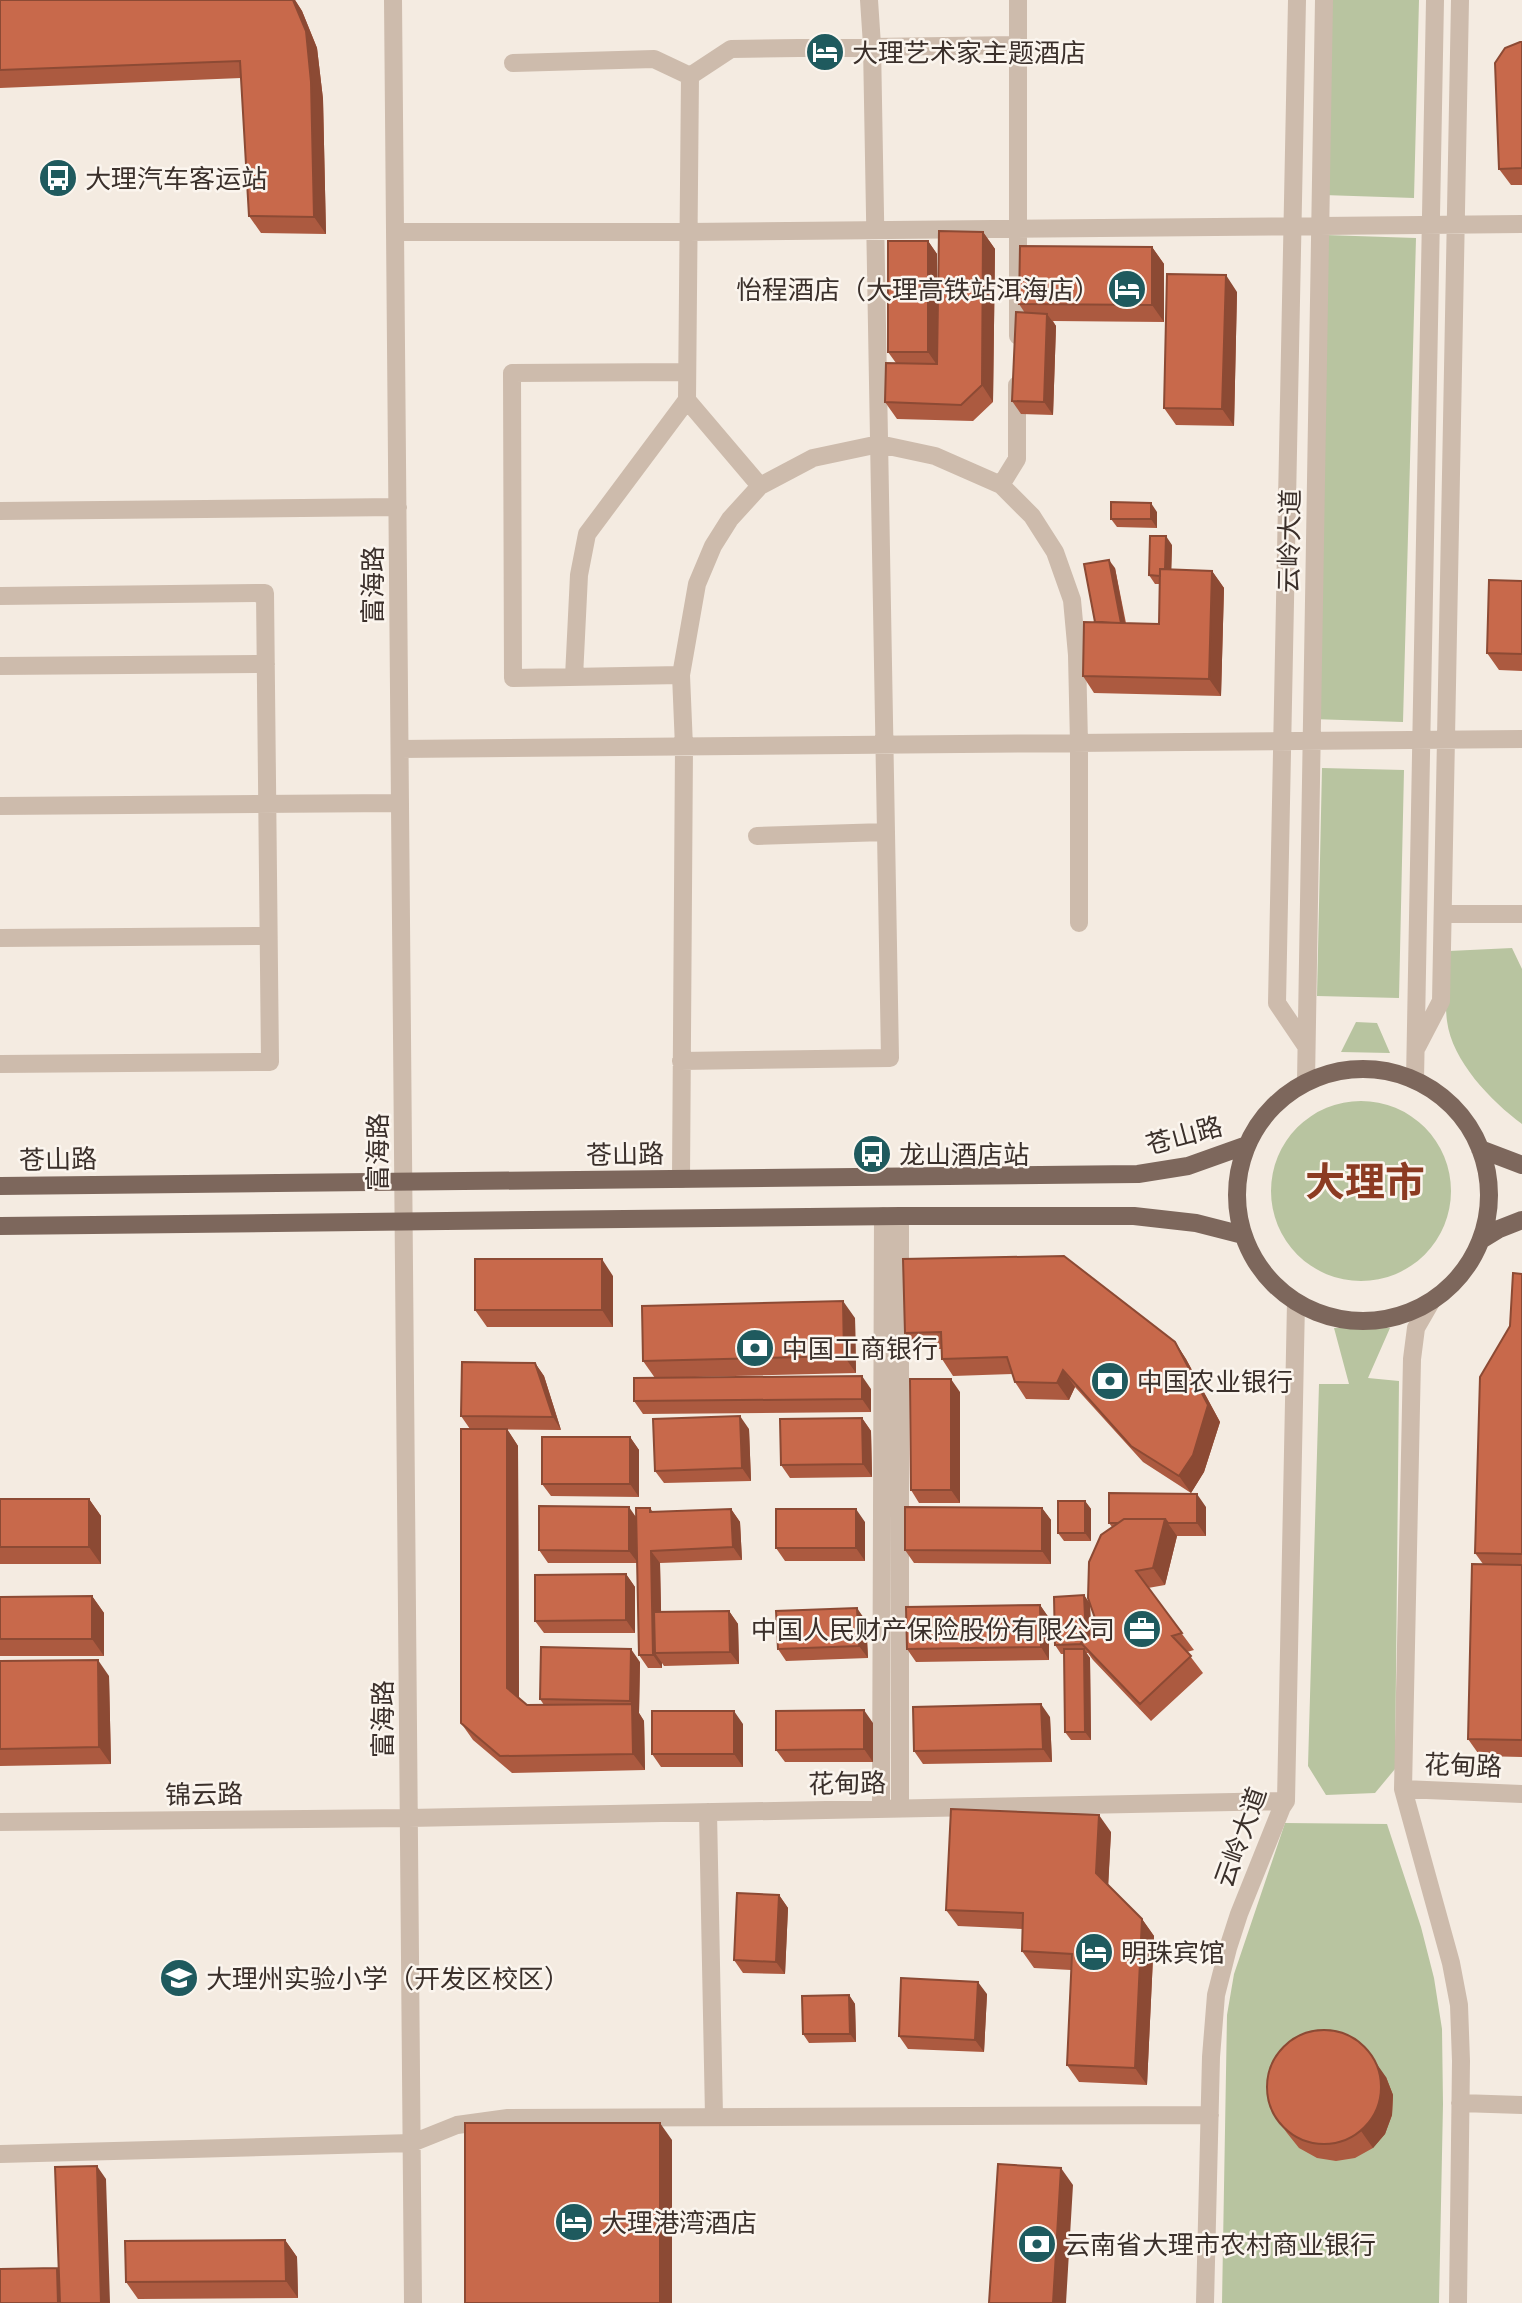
<svg xmlns="http://www.w3.org/2000/svg" width="1522" height="2303" viewBox="0 0 1522 2303" font-family="'PT Sans Narrow','Noto Sans SC',sans-serif">
	<style>
		.green { fill: #b8c4a0 }
		.lines { fill: none; stroke-linecap: round; stroke-linejoin: round }
		.minor { stroke: #cdbbac; stroke-width: 18 }
		.major { stroke: #7d675c; stroke-width: 18 }
		.wall { fill: #ac5a40 }
		.shaded-wall { fill: #8c4a34 }
		.building { fill: #c8694b; stroke: #8c4a34; stroke-width: 2 }
		.labels { text-anchor: middle; dominant-baseline: central; stroke-width: 5; stroke-linejoin: round; paint-order: stroke }
		.poi-label { font-size: 26px; fill: #3b302b; stroke: #fbf5ee; text-anchor: start }
		.street-label { font-size: 26px; fill: #3b302b; stroke: #fbf5ee }
		.town-label { font-size: 40px; font-weight: bold; fill: #8c3b22; stroke: #fbf5ee }
	</style>
	<rect width="100%" height="100%" fill="#f4ebe1"/>
	<path class="green" d="M1328,0H1419L1414,198L1323,195Z
		M1325,235L1416,238L1403,722L1312,719Z
		M1322,768L1404,770L1399,998L1317,996Z
		M1512,948L1522,969V1124C1491,1101 1452,1061 1447,1021C1444,999 1448,974 1449,951Z
		M1356,1022L1377,1023L1390,1053L1341,1052Z
		M1271 1191a90 90 0 1 1 180 0a90 90 0 1 1-180 0Z
		M1334,1328H1390L1368,1378L1399,1381L1395,1769L1375,1793L1326,1795L1308,1766L1319,1384H1349Z
		M1285,1823L1387,1824L1421,1927L1434,1978L1442,2029L1443,2104L1439,2303H1222L1227,2015L1234,1974Z"/>
	<g class="lines">
		<path class="minor" d="M393,0L413,2303
			M1297,0L1277,1003L1306,1046
			M513,63L654,59L690,76
			M690,76L687,400L760,486
			M690,76L731,49L1018,45
			M396,232H688L1522,224
			M1018,336V0
			M1001,485L1017,459V385
			M0,511L398,507
			M0,596L265,593L270,1062L0,1064
			M0,666L266,664
			M681,675L513,678L512,373L687,372
			M574,677L579,575L587,534L687,400
			M400,749L1522,739
			M0,806L400,803
			M757,836L886,832
			M1443,914H1522
			M0,938L268,936
			M1417,1047L1441,1001L1460,0
			M681,1061L890,1058L872,45L869,0
			M1415,1080L1435,0
			M1306,1082L1324,0
			M681,1179L684,747L681,675L697,584L713,546L730,519L760,486L813,458L879,444L935,456L1001,485L1032,516L1055,552L1072,600L1077,655L1079,743V923
			M1431,1302L1416,1328L1412,1359L1403,1789L1451,1963L1459,2005L1461,2061L1458,2303
			M1403,1789L1522,1794
			M900,1808V1216
			M881,1809L883,1216
			M708,1812L714,2116
			M0,1822L409,1818L1286,1801
			M1460,2103L1522,2105
			M0,2154L412,2143L457,2125L508,2118L1210,2115
			M1205,2303L1211,2057L1216,1995L1228,1948L1239,1914L1282,1807L1286,1801L1296,1302"/>
		<path class="major" d="M1237 1195a126 126 0 1 1 252 0a126 126 0 1 1-252 0Z
			M1480,1149L1522,1165
			M0,1186L1138,1174L1188,1166L1247,1145
			M0,1226L900,1216H1134L1196,1223L1243,1235
			M1481,1240L1499,1229L1522,1220"/>
	</g>
	<path class="wall" d="M0,0H295L302,11L317,48L323,99L326,234L261,233L249,216L241,78L0,88Z
		M1522,42V185H1511L1499,169Z
		M983,232L995,249L993,402L973,421L897,419L885,402L896,363L888,352L928,241L937,254V344Z
		M1152,247L1164,264V322L1053,321L1056,326L1053,415L1021,414L1012,401L1025,313L1019,304Z
		M1237,292L1234,426L1176,425L1164,408Z
		M1157,512V528L1117,527L1111,519Z
		M1172,545L1171,570L1212,571L1224,588L1221,696L1094,693L1083,676L1095,622L1115,568L1126,623L1159,624L1160,584H1155L1149,575Z
		M1522,581V671L1499,670L1487,653Z
		M903,1259L1175,1342L1186,1359L1220,1422L1204,1472L1191,1493L1143,1462L1075,1387L1069,1400L1026,1399L1015,1382L1012,1374L953,1376L942,1359L941,1349H916L905,1333Z
		M1522,1274V1757L1480,1756L1468,1739L1483,1564L1475,1553L1510,1326Z
		M613,1276V1327H487L475,1310Z
		M855,1318L856,1373L655,1378L643,1361Z
		M535,1363L544,1376L561,1430L470,1429L461,1416Z
		M871,1389V1412L643,1414L634,1401Z
		M960,1392V1503H919L911,1490Z
		M862,1418L871,1431L872,1477L790,1478L781,1465Z
		M507,1429L518,1446L519,1698L527,1705H544L540,1699L640,1662L639,1713L644,1721L645,1770L512,1773L473,1740L461,1723Z
		M749,1429L751,1481L664,1483L655,1471Z
		M630,1437L639,1450V1497L551,1496L542,1484Z
		M0,1499H89L101,1516V1564H0Z
		M1085,1501L1091,1509V1541H1064L1058,1533Z
		M1206,1507V1536H1177L1165,1585L1148,1588L1194,1650L1187,1652L1203,1673L1151,1721L1093,1660L1088,1653H1086L1090,1658L1091,1740H1071L1065,1732L1064,1654H1061L1055,1645L1084,1595L1090,1604L1091,1634L1098,1627L1112,1527L1109,1523Z
		M650,1508L653,1512L731,1509L740,1522L742,1560L660,1563L661,1612L729,1611L738,1624L739,1664L664,1666L662,1663V1668H648L639,1655L637,1563H548L539,1550L636,1516Z
		M1042,1508L1051,1520V1564L914,1563L905,1550Z
		M865,1522V1561H785L776,1548Z
		M626,1574L635,1587V1633H544L535,1621Z
		M92,1596L104,1613V1656H0V1597Z
		M1040,1605L1049,1618V1660L916,1662L907,1649Z
		M866,1621L868,1658L786,1661L778,1649Z
		M0,1661L109,1676L111,1764L0,1766Z
		M1050,1717L1052,1762L923,1764L914,1751Z
		M873,1723V1762H785L776,1750Z
		M743,1724V1767H661L652,1754Z
		M1111,1832L1108,1885L1142,1919L1154,1936L1147,2085L1079,2082L1067,2065L1071,1970L1034,1968L1022,1951L1023,1929L958,1926L946,1910Z
		M779,1895L788,1908L785,1974L743,1973L734,1960Z
		M987,1994L984,2052L908,2049L899,2036Z
		M849,1995L855,2004L856,2042L809,2043L803,2034Z
		M1386,2077L1393,2095L1392,2115L1385,2134L1373,2148L1355,2158L1336,2161L1317,2158L1299,2148L1287,2133L1275,2116Z
		M285,2240L297,2257L298,2298L138,2299L126,2282Z"/>
	<path class="shaded-wall" d="M293,0H295L302,11L317,48L323,99L326,234L314,217Z
		M983,232L995,249L993,402L982,385Z
		M928,241L937,254V365L928,352Z
		M1152,247L1164,264V322L1152,305Z
		M1226,275L1237,292L1234,426L1222,409Z
		M1047,314L1056,326L1053,415L1044,402Z
		M1151,503L1157,512V528L1151,519Z
		M1166,536L1172,545L1171,584L1165,576Z
		M1109,560L1115,568L1127,633L1121,624Z
		M1212,571L1224,588L1221,696L1209,679Z
		M602,1259L613,1276V1327L602,1310Z
		M843,1301L855,1318L856,1373L844,1356Z
		M1175,1342L1186,1359L1220,1422L1204,1472L1191,1493L1179,1476Z
		M535,1363L544,1376L561,1430L553,1417Z
		M1063,1370L1075,1387L1069,1400L1057,1383Z
		M862,1376L871,1389V1412L862,1399Z
		M951,1379L960,1392V1503L951,1490Z
		M740,1416L749,1429L751,1481L742,1468Z
		M862,1418L871,1431L872,1477L863,1464Z
		M507,1429L518,1446L519,1705L507,1688Z
		M630,1437L639,1450V1497L630,1484Z
		M1197,1494L1206,1507V1536L1197,1523Z
		M89,1499L101,1516V1564L89,1547Z
		M1085,1501L1091,1509V1541L1085,1533Z
		M629,1507L638,1520V1563L629,1551Z
		M1042,1508L1051,1520V1564L1042,1551Z
		M731,1509L740,1522L742,1560L733,1547Z
		M856,1509L865,1522V1561L856,1548Z
		M1165,1519L1177,1536L1165,1585L1153,1568Z
		M651,1551L660,1563L662,1653H655L662,1663V1668L653,1655Z
		M626,1574L635,1587V1633L626,1620Z
		M1084,1595L1090,1604L1092,1653L1086,1644Z
		M92,1596L104,1613V1656L92,1639Z
		M1040,1605L1049,1618V1660L1041,1647Z
		M857,1608L866,1621L868,1658L859,1646Z
		M729,1611L738,1624L739,1664L730,1652Z
		M631,1649L640,1662L639,1713L644,1721L645,1770L633,1754L632,1705L630,1701Z
		M1084,1649L1090,1658L1091,1740L1085,1732Z
		M98,1660L109,1676L111,1764L99,1747Z
		M1041,1704L1050,1717L1052,1762L1043,1749Z
		M864,1710L873,1723V1762L864,1749Z
		M734,1711L743,1724V1767L734,1754Z
		M1099,1815L1111,1832L1108,1890L1096,1873Z
		M779,1895L788,1908L785,1974L776,1962Z
		M1142,1919L1154,1936L1147,2085L1135,2068Z
		M978,1982L987,1994L984,2052L975,2040Z
		M849,1995L855,2004L856,2042L850,2034Z
		M1374,2060L1386,2077L1393,2095L1392,2115L1385,2134L1373,2148L1361,2131Z
		M660,2123L672,2140V2303H660Z
		M97,2166L106,2179L110,2303H101Z
		M1061,2168L1073,2185L1066,2303H1053Z
		M285,2240L297,2257L298,2298L286,2281Z
		M57,2268L66,2281V2303H58Z"/>
	<path class="building" d="M0,0H293L306,31L311,82L314,217L249,216L240,61L0,70Z
		M1520,42H1522V168L1499,169L1495,63L1505,48Z
		M939,231L983,232L982,385L961,405L885,402L886,363L937,364Z
		M888,241H928V352H888Z
		M1020,246L1152,247V305L1019,304Z
		M1167,274L1226,275L1222,409L1164,408Z
		M1016,312L1047,314L1044,402L1012,401Z
		M1111,502L1151,503V519H1111Z
		M1150,536H1166L1165,569H1160V576L1149,575Z
		M1109,560L1121,623L1095,622L1084,564Z
		M1160,569L1212,571L1209,679L1083,676L1084,622L1159,624Z
		M1489,580L1522,581V654L1487,653Z
		M1064,1256L1175,1342L1208,1405L1193,1455L1179,1476L1131,1446L1063,1370L1057,1383L1015,1382L1007,1357L942,1359L941,1332L905,1333L903,1259Z
		M475,1259H602V1310H475Z
		M1513,1273L1522,1274V1554L1475,1553L1480,1377L1510,1326Z
		M843,1301L844,1356L643,1361L642,1306Z
		M462,1362L535,1363L553,1417L461,1416Z
		M862,1376V1399L634,1401V1378Z
		M910,1379H951V1490H911Z
		M740,1416L742,1468L655,1471L653,1419Z
		M862,1418L863,1464L781,1465L780,1419Z
		M461,1429H507V1688L527,1705L632,1704L633,1754L500,1756L461,1723Z
		M542,1437H630V1484H542Z
		M1109,1493L1197,1494V1523H1168L1165,1519H1124L1118,1523H1109Z
		M0,1499H89V1547H0Z
		M1058,1501H1085V1533H1058Z
		M539,1506L629,1507V1551L539,1550Z
		M905,1507L1042,1508V1551L905,1550Z
		M636,1508H650V1512L731,1509L733,1547L651,1551L653,1655H639Z
		M776,1509H856V1548H776Z
		M1124,1519H1165L1153,1568L1136,1571L1182,1633L1172,1636L1191,1656L1140,1704L1081,1643L1098,1627L1088,1598L1089,1562L1101,1535Z
		M1472,1564L1522,1565V1740L1468,1739Z
		M626,1574V1620L535,1621V1575Z
		M1084,1595L1086,1639L1081,1643L1082,1644L1055,1645L1054,1597Z
		M92,1596V1639H0V1597Z
		M1040,1605L1041,1647L907,1649L906,1607Z
		M857,1608L859,1646L778,1649L776,1611Z
		M729,1611L730,1652L655,1653L654,1612Z
		M541,1647L631,1649L630,1701L540,1699Z
		M1064,1649H1084L1085,1732H1065Z
		M98,1660L99,1747L0,1749V1661Z
		M1041,1704L1043,1749L914,1751L913,1707Z
		M864,1710V1749L776,1750V1711Z
		M652,1711H734V1754H652Z
		M951,1809L1099,1815L1096,1873L1142,1919L1135,2068L1067,2065L1072,1954L1022,1951L1023,1913L946,1910Z
		M737,1893L779,1895L776,1962L734,1960Z
		M901,1978L978,1982L975,2040L899,2036Z
		M849,1995L850,2034H803L802,1996Z
		M1267 2087a57 57 0 1 1 114 0a57 57 0 1 1-114 0Z
		M465,2123H660V2303H465Z
		M998,2164L1061,2168L1053,2303H989Z
		M97,2166L101,2303H60L55,2167Z
		M285,2240L286,2281L126,2282L125,2241Z
		M57,2268L58,2303H0V2269Z"/>
	<defs>
		<symbol id="hotel-disc" viewBox="-11 -11 22 22"><circle r="9.5" fill="#1f5a5e" stroke="#fbf5ee"/><path d="M-6-4.5h1.5V1H6V5H4.5V3h-9V5H-6ZM-4 0a1.8 1.8 0 1 1 3.6 0ZM.5 0V-2.5h3Q6-2.5 6 0Z" fill="#fff"/></symbol>
		<symbol id="bus-disc" viewBox="-11 -11 22 22"><circle r="9.5" fill="#1f5a5e" stroke="#fbf5ee"/><path d="M-5-6H5V4H4V6H2V4H-2V6H-4V4H-5ZM-3.5-4V0h7V-4ZM-3.5 1.2v1.5H-2V1.2ZM2 1.2v1.5H3.5V1.2Z" fill="#fff"/></symbol>
		<symbol id="bank-disc" viewBox="-11 -11 22 22"><circle r="9.5" fill="#1f5a5e" stroke="#fbf5ee"/><path d="M-6-4H6V4H-6ZM0-2.3a2.3 2.3 0 1 0 0 4.6a2.3 2.3 0 1 0 0-4.6Z" fill="#fff"/></symbol>
		<symbol id="office-disc" viewBox="-11 -11 22 22"><circle r="9.5" fill="#1f5a5e" stroke="#fbf5ee"/><path d="M-6-3h4V-5.5h4V-3h4V5H-6ZM-1-4.5V-3h2v-1.5ZM-6 0V1H6V0Z" fill="#fff"/></symbol>
		<symbol id="school-disc" viewBox="-11 -11 22 22"><circle r="9.5" fill="#1f5a5e" stroke="#fbf5ee"/><path d="M0-5L7-2L0 1L-7-2ZM-4 1L0 2.5L4 1V4Q0 6-4 4Z" fill="#fff"/></symbol>
	</defs>
	<g fill-rule="evenodd">
		<use href="#hotel-disc" x="803" y="30" width="44" height="44"/>
		<use href="#bus-disc" x="36" y="156" width="44" height="44"/>
		<use href="#hotel-disc" x="1105" y="267" width="44" height="44"/>
		<use href="#bus-disc" x="850" y="1132" width="44" height="44"/>
		<use href="#bank-disc" x="733" y="1326" width="44" height="44"/>
		<use href="#bank-disc" x="1088" y="1359" width="44" height="44"/>
		<use href="#office-disc" x="1120" y="1607" width="44" height="44"/>
		<use href="#hotel-disc" x="1072" y="1930" width="44" height="44"/>
		<use href="#school-disc" x="157" y="1956" width="44" height="44"/>
		<use href="#hotel-disc" x="552" y="2200" width="44" height="44"/>
		<use href="#bank-disc" x="1015" y="2222" width="44" height="44"/>
	</g>
	<g class="labels">
		<g class="poi-label">
			<text x="852" y="52">大理艺术家主题酒店</text>
			<text x="85" y="178">大理汽车客运站</text>
			<text x="1100" y="289" text-anchor="end">怡程酒店（大理高铁站洱海店）</text>
			<text x="899" y="1154">龙山酒店站</text>
			<text x="782" y="1348">中国工商银行</text>
			<text x="1137" y="1381">中国农业银行</text>
			<text x="1115" y="1629" text-anchor="end">中国人民财产保险股份有限公司</text>
			<text x="1121" y="1952">明珠宾馆</text>
			<text x="206" y="1978">大理州实验小学（开发区校区）</text>
			<text x="601" y="2222">大理港湾酒店</text>
			<text x="1064" y="2244">云南省大理市农村商业银行</text>
		</g>
		<g class="street-label">
			<text transform="translate(1289 541) rotate(-89)">云岭大道</text>
			<text transform="translate(372 585) rotate(-90)">富海路</text>
			<text transform="translate(1184 1135) rotate(-15)">苍山路</text>
			<text transform="translate(377 1152) rotate(-90)">富海路</text>
			<text transform="translate(625 1154) rotate(-1)">苍山路</text>
			<text transform="translate(58 1159) rotate(-1)">苍山路</text>
			<text transform="translate(382 1719) rotate(-90)">富海路</text>
			<text transform="translate(1463 1765) rotate(2)">花甸路</text>
			<text transform="translate(847 1783) rotate(-1)">花甸路</text>
			<text transform="translate(204 1794) rotate(-1)">锦云路</text>
			<text transform="translate(1240 1837) rotate(-70)">云岭大道</text>
		</g>
		<g class="town-label">
			<text x="1365" y="1181">大理市</text>
		</g>
	</g>
</svg>
